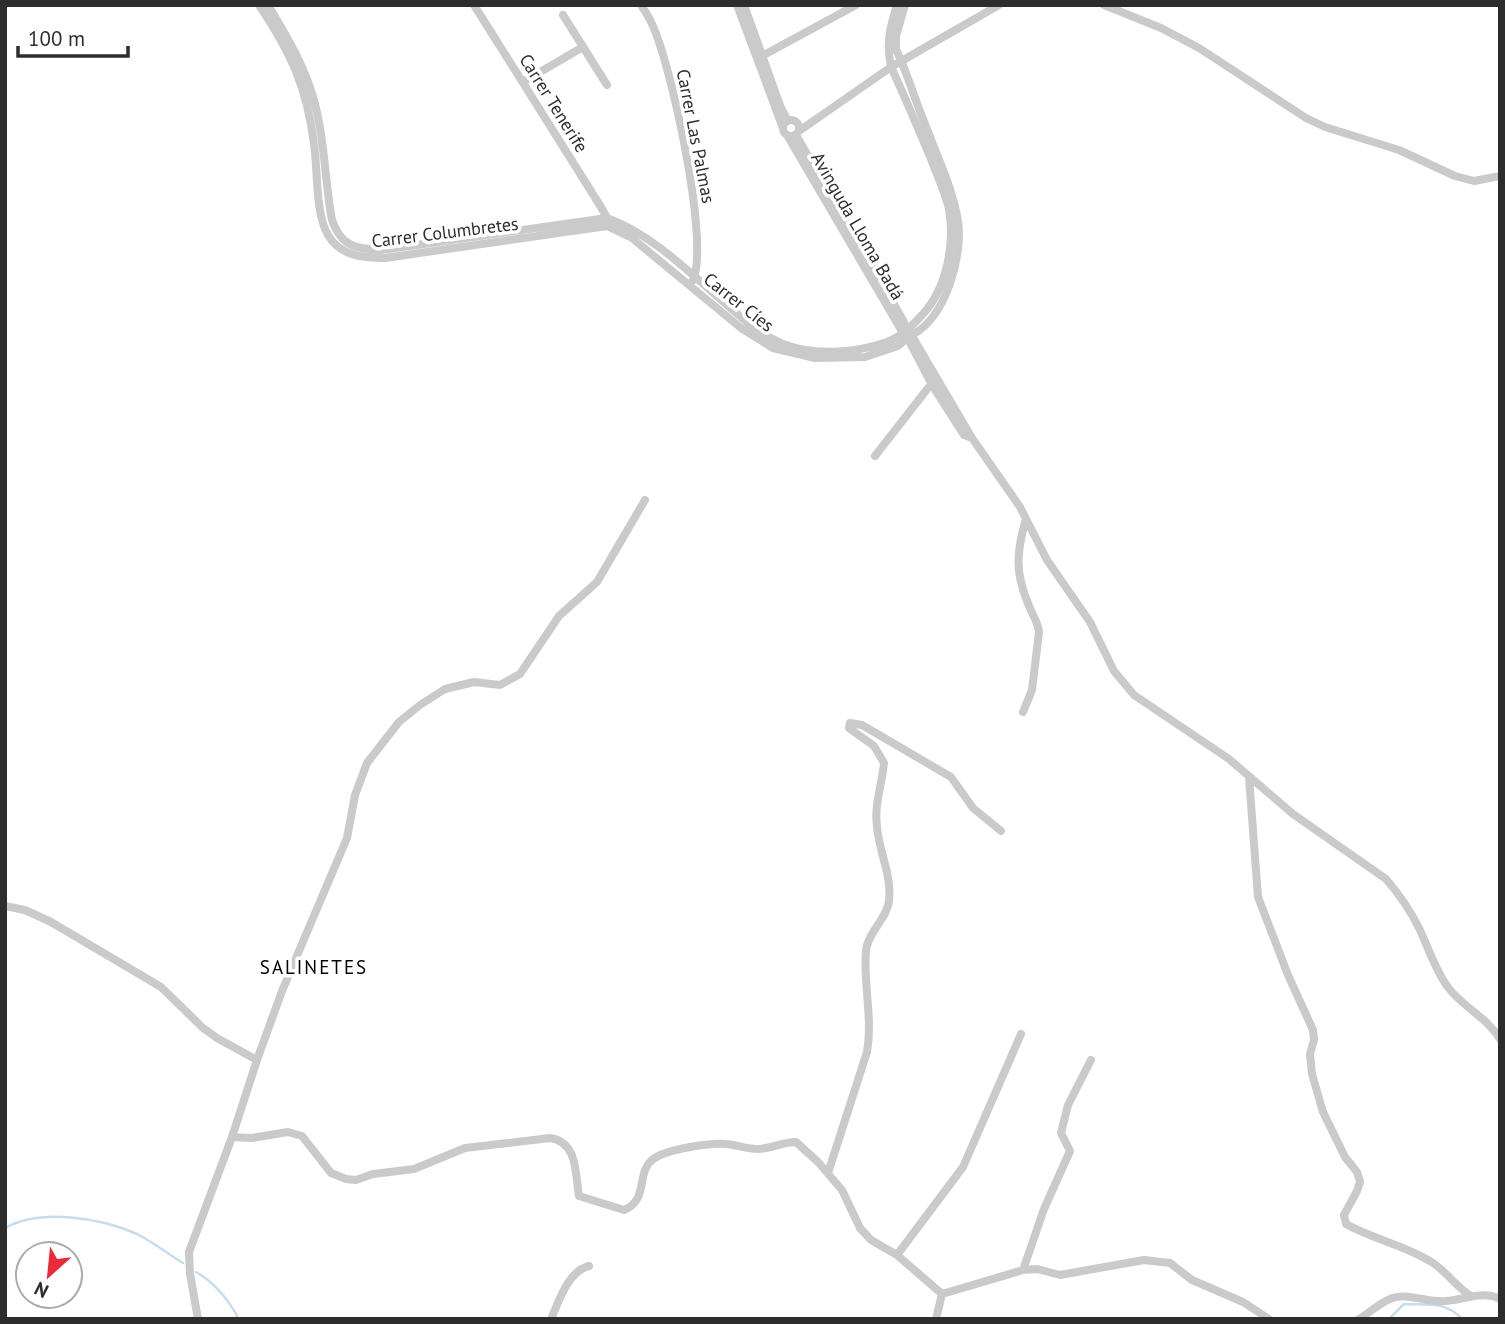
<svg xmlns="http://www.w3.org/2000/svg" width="1505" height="1324" viewBox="0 0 1505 1324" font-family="'PT Sans',sans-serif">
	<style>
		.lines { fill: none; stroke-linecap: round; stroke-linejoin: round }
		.stream { stroke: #c5ddec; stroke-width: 2.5 }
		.minor { stroke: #cacaca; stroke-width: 8 }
		.labels { text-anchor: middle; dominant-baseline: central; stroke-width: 7; stroke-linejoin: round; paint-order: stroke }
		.street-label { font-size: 18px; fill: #2d2d2d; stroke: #fff }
		.neighbourhood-label { font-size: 19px; letter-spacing: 2px; fill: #000; stroke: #fff }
	</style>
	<rect width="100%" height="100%" fill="#fff"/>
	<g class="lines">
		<path class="stream" d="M5,1228C41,1208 101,1218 137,1234C153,1242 168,1254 183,1263
			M196,1272C214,1282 229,1301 239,1319
			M1389,1319L1404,1304C1427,1305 1446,1301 1462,1319"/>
		<path class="minor" d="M259,5C291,53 307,87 314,144C318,170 315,213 328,235C340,256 363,258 385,258L607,226
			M268,5C288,38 307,70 316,108C325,144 325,183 332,220C341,246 355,249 381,250L607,218C652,234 691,274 727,305C744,320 761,335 783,344C814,356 856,353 887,342C902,336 912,326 923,314C947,288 955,243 949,209C945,192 937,175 931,159C918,128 905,97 891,67C886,44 890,27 897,5
			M474,5L601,207L607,218V223
			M641,5C645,11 649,17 652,24C671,64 710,242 693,280
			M737,5L783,128
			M744,5L781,108L788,121
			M905,5L896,36V49C908,75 916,103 927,129C938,159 953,189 958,221C963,257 946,317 912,335
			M1104,5L1161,28L1199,48L1306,118L1325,127L1399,150L1455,176L1474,181L1500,176
			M563,15L607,85
			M762,56L856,5
			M523,82L583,47
			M783 128a8 8 0 1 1 16 0a8 8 0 1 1-16 0Z
			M799,131L891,67L999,5
			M787,135L903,333
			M796,135L903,320L907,330
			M607,226L632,238L741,328L773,348L815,358L865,357L898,346L906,339
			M912,336L972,438L1020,507L1047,560L1090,622L1114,671L1134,695L1229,759L1293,814L1386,879C1399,894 1410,910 1419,928C1428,947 1435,969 1447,986C1462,1007 1487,1017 1500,1039
			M905,338L908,339L932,385L964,435L972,438
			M875,456L928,388L935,383
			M1023,712L1032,690L1039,632C1038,622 1033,616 1029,606C1015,573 1016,553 1026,519
			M1249,777L1258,897L1288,975L1313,1030L1314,1040L1310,1054L1312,1074L1323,1112L1345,1157L1357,1172L1360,1182L1357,1191L1344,1215L1346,1224C1372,1239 1408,1246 1433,1263C1447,1272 1456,1287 1471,1296
			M5,906L25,910L51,922L161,987L203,1028L217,1038L257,1060
			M232,1137L252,1138L288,1132L302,1136L331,1173L346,1179L356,1180L373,1174L414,1169L465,1148L550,1138C578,1142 575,1173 579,1196L624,1210C649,1200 636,1173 652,1160C665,1149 709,1143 726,1144C737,1145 747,1149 759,1149C772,1148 783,1142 796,1142L818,1162L842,1190L860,1228L871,1240L897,1255L942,1294L936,1319
			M828,1173L867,1052C873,1018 863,984 866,950C868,932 887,919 889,901C892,875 879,852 877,827C874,804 882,785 884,763L874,746L849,728L850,723L862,725L951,777L973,808L1001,831
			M897,1255L963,1167L1021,1034
			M1023,1270L1044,1209L1070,1151L1061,1133L1068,1105L1091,1060
			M942,1294L1023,1270L1037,1269L1060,1275L1144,1260L1170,1263L1192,1280L1243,1302L1269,1319
			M198,1319L190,1274L189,1252L232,1137L257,1060L282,991L347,838L355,795L367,763L399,722L420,705L445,689L474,682L500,685L520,674L559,616L597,582L645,500
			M551,1319C559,1301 568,1271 589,1266
			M1359,1319C1369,1313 1381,1302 1392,1298C1409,1293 1429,1303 1446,1301C1464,1300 1483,1290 1500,1299"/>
	</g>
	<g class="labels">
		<g class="street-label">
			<text transform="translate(554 103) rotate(58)">Carrer Tenerife</text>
			<text transform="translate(696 136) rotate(79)">Carrer Las Palmas</text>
			<text transform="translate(858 226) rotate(60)">Avinguda Lloma Badá</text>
			<text transform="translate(445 232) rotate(-7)">Carrer Columbretes</text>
			<text transform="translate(739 302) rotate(38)">Carrer Cíes</text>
		</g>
		<g class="neighbourhood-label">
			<text x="314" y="967">SALINETES</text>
		</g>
	</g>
	<rect width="1505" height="1324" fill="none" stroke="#2d2d2d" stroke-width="14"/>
	<g transform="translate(49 1275) rotate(207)"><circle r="33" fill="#ffffff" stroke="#ababab" stroke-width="2"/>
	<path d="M0-5L12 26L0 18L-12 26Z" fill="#ea2939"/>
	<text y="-10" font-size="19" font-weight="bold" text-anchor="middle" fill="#2d2d2d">N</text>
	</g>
	<path d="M18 46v10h110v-10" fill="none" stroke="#2d2d2d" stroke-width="3.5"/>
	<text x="28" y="46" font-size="21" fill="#2d2d2d" stroke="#ffffff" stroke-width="5" paint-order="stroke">100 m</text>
</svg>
